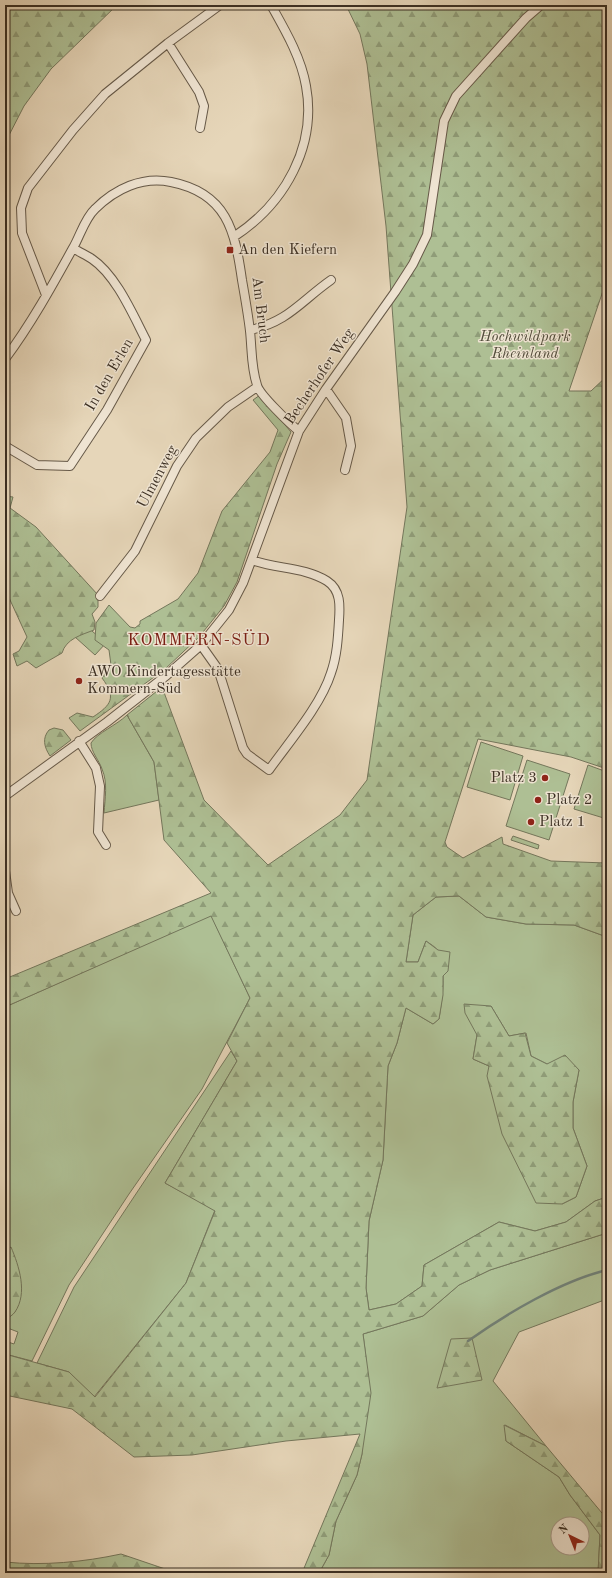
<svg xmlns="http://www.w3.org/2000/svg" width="612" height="1578" viewBox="0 0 612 1578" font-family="'Old Standard TT',serif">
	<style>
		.green { fill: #aebf94; stroke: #74775c; fill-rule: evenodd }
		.forest { fill: url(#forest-firs); stroke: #74775c }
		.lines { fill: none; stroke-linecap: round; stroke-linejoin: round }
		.stream { stroke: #728279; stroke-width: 2.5 }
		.minor-casing { stroke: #665948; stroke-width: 10 }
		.minor { stroke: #efe4d2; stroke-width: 8 }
		.poi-dot { fill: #8f2418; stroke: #efe4d2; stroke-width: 1.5 }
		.labels { text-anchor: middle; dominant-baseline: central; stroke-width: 3; stroke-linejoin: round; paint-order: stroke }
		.poi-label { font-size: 15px; fill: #3b2f23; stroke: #efe4d2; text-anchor: start }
		.street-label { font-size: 15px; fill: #3b2f23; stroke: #efe4d2 }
		.park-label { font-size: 15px; font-style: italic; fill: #524c3a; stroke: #efe4d2 }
		.quarter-label { font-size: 17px; letter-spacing: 1px; fill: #7a1f14; stroke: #efe4d2 }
	</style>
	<defs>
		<pattern id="forest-firs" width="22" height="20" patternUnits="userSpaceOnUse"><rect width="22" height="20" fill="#aebf94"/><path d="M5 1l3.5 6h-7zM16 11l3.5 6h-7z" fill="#8f9c78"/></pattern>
	</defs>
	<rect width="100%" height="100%" fill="#e6d6b9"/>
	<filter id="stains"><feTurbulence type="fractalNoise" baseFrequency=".005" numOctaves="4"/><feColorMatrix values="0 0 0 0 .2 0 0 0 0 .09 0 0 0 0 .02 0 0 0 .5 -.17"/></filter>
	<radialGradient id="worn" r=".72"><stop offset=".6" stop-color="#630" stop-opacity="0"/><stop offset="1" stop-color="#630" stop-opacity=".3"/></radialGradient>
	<path class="green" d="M85,625L106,643L95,655L75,637Z
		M127,715L154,762L159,800L104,813C105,798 108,783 102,769C99,760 91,752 91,743C97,733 117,725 127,715Z
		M481,742L523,756L510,800L467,787Z
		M527,760L570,774L549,840L506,826Z
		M588,765L607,772V819L574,809Z
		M513,836L539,845L538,849L511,840Z
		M459,896L486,917L526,924L574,925L607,937V1197L595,1201L566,1222L535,1231L499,1222L424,1265L422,1286L396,1304L369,1310L366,1288L369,1221L383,1160L388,1066L397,1043L406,1008L433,1024L439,1019C442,999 447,971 438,951C436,947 430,944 426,941L418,962H406L413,915L436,897ZM491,1006L509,1036L526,1033L531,1056L547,1064L579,1070L573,1102V1128L587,1166L576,1197L562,1204L489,1066L473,1059L477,1035Z
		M211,915L250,998L202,1089L129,1194L69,1285L32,1361L5,1354V1341L14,1344L18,1332L5,1327V1320L15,1312L10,1247L7,1249L5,1245V1007Z
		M231,1051L237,1061L165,1183L215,1210L186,1283L94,1397L69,1372L37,1363L74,1287Z
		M607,1233V1299L519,1332L493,1381L546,1446L505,1425L506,1441L559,1477L570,1495L600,1535L598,1573H319L329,1555L336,1521L357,1475L362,1454L366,1358L363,1334L423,1316L459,1285L490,1270ZM558,1524H582V1548H558Z"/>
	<path class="forest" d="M5,5H117L51,69L24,106L5,143Z
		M346,5H407V9L428,5H607V279L569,391H591L607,376V769L571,757L478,739L445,842L447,847L463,858L502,837L503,844L551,861L606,863L607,861V937L574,925L526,924L486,917L459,896L436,897L413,915L406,962H418L426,941L438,950L450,952L448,971L443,976V995L439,1019L433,1024L406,1008L397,1043L388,1066L383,1160L369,1221L366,1288L369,1310L396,1304L422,1286L424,1265L499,1222L535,1231L566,1222L595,1201L607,1197V1233L490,1270L459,1285L423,1316L363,1334L371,1393L362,1454L357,1475L336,1521L329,1555L319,1573H302L360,1434L286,1441L192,1455L134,1457L72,1409L5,1395V1354L69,1372L95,1397L186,1283L215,1211L165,1183L237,1061L227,1043L250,998L211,916L5,1007V979L211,893L164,840L154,762L127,715L162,687L204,800L268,865L340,815L367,780L407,507L386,226L367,64L360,34Z
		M260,395L291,432L277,464L237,582L224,606L199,637L165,669L80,731L69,718L77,713L93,717C111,705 117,698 102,678L111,665L109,650L95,640L96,623L109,605L130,627L135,628L140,624V621L178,599L198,573L222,511L270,452L278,430L253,400Z
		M5,496L13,497L10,508L36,527L98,595V607L92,614L95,622L94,630C81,635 66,639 62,653L36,668L27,661L17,666L13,654L19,651L27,637L5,589Z
		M54,728L63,730L71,740L50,756C44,747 42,738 49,730Z
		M464,1004L491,1006L509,1036L525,1033L531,1056L547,1064L565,1055L579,1070L573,1102V1128L587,1166L576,1197L562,1204L536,1203L502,1134L487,1076L489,1066L473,1059L477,1035L465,1013Z
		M5,1245L7,1249L11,1247C19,1266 28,1293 15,1312C13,1315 8,1318 5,1320Z
		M472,1338L482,1380L437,1388L451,1339Z
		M504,1425L546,1446L607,1519V1573H598L600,1535L570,1495L559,1477L506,1441Z
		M121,1554L177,1573H117L108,1571L100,1573H23L5,1570V1562C43,1566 84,1562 121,1554Z"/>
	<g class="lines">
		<path class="stream" d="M468,1341C506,1314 561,1281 607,1270"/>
		<defs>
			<path id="minor" d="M168,43L199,92L204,106L200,128
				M235,236C285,203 317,146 306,86C301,57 285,30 271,5
				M46,295L22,233L21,208L28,188L73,130L105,94L168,43L220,5
				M250,330C288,322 301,301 331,280
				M5,359C31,324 52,286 73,248C80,236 85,218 95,209C115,189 142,176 171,182C227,193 235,231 242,280C245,297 248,314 250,331C252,349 251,367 257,385C259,394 291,425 299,431
				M326,389L346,418L351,446L345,470
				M5,446L37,465L70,466L107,410L146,340C133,315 116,275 92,259C86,255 79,252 73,248
				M100,596L135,551L177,466L196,438L228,407L257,387
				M201,645L218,669L243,748L247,754L269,770C289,742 321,705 331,673C337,656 338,638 339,620C340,606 341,590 327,581C305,567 276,569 252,560
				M79,741L96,768L100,786L98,832L106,845
				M5,796L107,722L167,675L201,645L229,610L243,583L299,431L326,389L395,292L413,264L427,235L444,121L456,96L526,18L541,5
				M5,871L8,893L16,911"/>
		</defs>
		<use href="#minor" class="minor-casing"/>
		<use href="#minor" class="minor"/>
	</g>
	<g class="poi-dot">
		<rect x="226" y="246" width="8" height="8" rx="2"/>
		<circle cx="79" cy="681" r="4"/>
		<circle cx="545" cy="778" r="4"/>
		<circle cx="538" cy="800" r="4"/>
		<circle cx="531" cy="822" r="4"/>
	</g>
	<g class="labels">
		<g class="poi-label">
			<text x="238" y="250">An den Kiefern</text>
			<text x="87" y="672">AWO Kindertagesstätte<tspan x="87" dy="17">Kommern-Süd</tspan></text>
			<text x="537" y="778" text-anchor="end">Platz 3</text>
			<text x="546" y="800">Platz 2</text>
			<text x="539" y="822">Platz 1</text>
		</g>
		<g class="street-label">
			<text transform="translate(260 310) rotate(83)">Am Bruch</text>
			<text transform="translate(110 375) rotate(-60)">In den Erlen</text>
			<text transform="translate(320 377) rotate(-56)">Becherhofer Weg</text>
			<text transform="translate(158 477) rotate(-62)">Ulmenweg</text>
		</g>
		<g class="park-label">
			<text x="525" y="337">Hochwildpark<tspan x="525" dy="17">Rheinland</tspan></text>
		</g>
		<g class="quarter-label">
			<text x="199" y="640">KOMMERN-SÜD</text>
		</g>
	</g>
	<rect width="612" height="1578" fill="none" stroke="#e6d6b9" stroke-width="20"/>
	<rect x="6" y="6" width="600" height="1566" fill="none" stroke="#3b2f23" stroke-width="2"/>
	<rect x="10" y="10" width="592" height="1558" fill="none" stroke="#3b2f23"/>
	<g transform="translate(570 1536) rotate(317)"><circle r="19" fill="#efe4d2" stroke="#a79c8c"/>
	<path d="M0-3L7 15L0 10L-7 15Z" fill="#8f2418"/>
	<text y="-6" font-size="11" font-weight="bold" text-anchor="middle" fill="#3b2f23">N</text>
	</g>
	<rect width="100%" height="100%" filter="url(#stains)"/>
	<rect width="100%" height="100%" fill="url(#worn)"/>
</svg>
